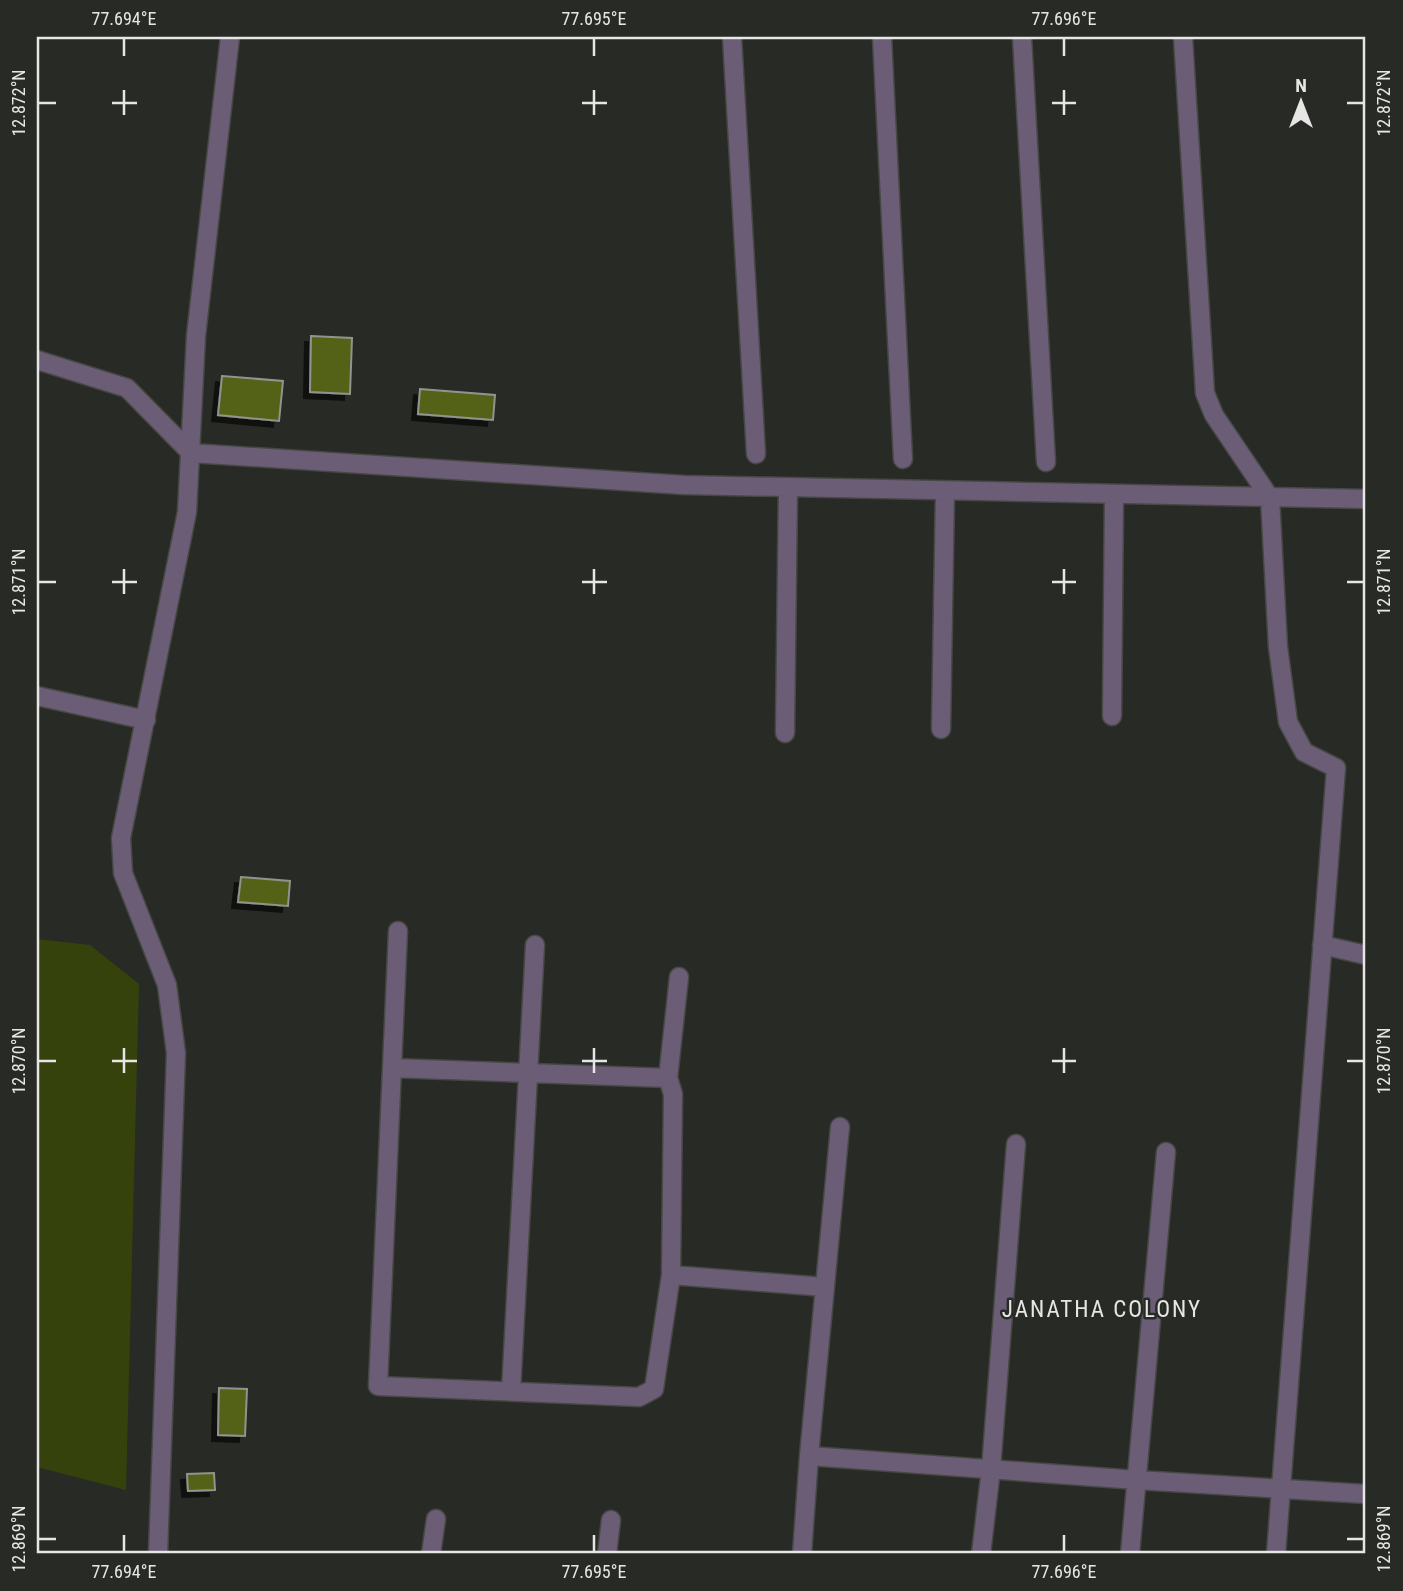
<svg xmlns="http://www.w3.org/2000/svg" width="1403" height="1591" viewBox="0 0 1403 1591" font-family="'Roboto Condensed',sans-serif">
	<style>
		.green { fill: #36420b }
		.building { fill: #526218; stroke: #92938e; stroke-width: 2; filter: url(#shadow) }
		.lines { fill: none; stroke-linecap: round; stroke-linejoin: round }
		.minor-casing { stroke: #464845; stroke-width: 21 }
		.minor { stroke: #6c5d77; stroke-width: 18 }
		.ticks { fill: none; stroke: #e6e7e5; stroke-width: 2.5 }
		.labels { text-anchor: middle; dominant-baseline: central; stroke-width: 5; stroke-linejoin: round; paint-order: stroke }
		.neighbourhood-label { font-size: 23px; letter-spacing: 2px; fill: #e6e7e5; stroke: #282a26 }
		.neatline { fill: none; stroke: #e6e7e5; stroke-width: 2.5 }
		.ticks-label { font-size: 18px; text-anchor: middle; fill: #e6e7e5 }
	</style>
	<defs>
		<filter id="shadow"><feDropShadow dx="-6" dy="6" stdDeviation="0" flood-color="#0009"/></filter>
	</defs>
	<rect width="100%" height="100%" fill="#282a26"/>
	<path class="green" d="M37,939L90,945L139,984L126,1490L37,1467Z"/>
	<path class="building" d="M311,336L352,338L350,394L310,392Z
		M222,376L283,381L279,421L218,415Z
		M420,389L495,395L493,420L418,414Z
		M241,877L290,881L288,906L238,902Z
		M219,1388L247,1389L245,1436L218,1435Z
		M214,1473L215,1490L188,1491L187,1474Z"/>
	<g class="lines">
		<defs>
			<path id="minor" d="M732,37L756,454
				M882,37L903,459
				M1022,37L1046,462
				M1183,37L1205,393L1214,415L1270,498L1278,647L1288,722L1304,752L1336,768L1276,1554
				M37,360L127,388L191,453L684,485L1366,499
				M37,696L146,720
				M1112,716L1114,495
				M941,729L945,491
				M785,733L788,488
				M398,931L378,1386L639,1397L654,1389L671,1275L825,1287
				M1322,945L1366,955
				M392,1068L668,1078L673,1094L671,1275
				M668,1078L679,977
				M511,1391L535,945
				M809,1456L1137,1480L1366,1494
				M158,1554L176,1053L167,985L123,873L121,838L187,512L196,336L230,37
				M431,1554L436,1519
				M607,1554L611,1520
				M802,1554L809,1456L840,1127
				M981,1554L991,1469L1016,1144
				M1130,1554L1166,1152"/>
		</defs>
		<use href="#minor" class="minor-casing"/>
		<use href="#minor" class="minor"/>
	</g>
	<path class="ticks" d="M124,38V56M594,38V56M1064,38V56M124,90V115M594,90V115M1064,90V115M38,103H56M112,103H137M582,103H607M1052,103H1076M1347,103H1364M124,569V594M594,569V594M1064,569V594M38,582H56M112,582H137M582,582H607M1052,582H1076M1347,582H1364M124,1048V1073M594,1048V1073M1064,1048V1073M38,1061H56M112,1061H137M582,1061H607M1052,1061H1076M1347,1061H1364M124,1535V1552M594,1535V1552M1064,1535V1552M38,1539H56M1347,1539H1364"/>
	<g class="labels">
		<g class="neighbourhood-label">
			<text x="1102" y="1309">JANATHA COLONY</text>
		</g>
	</g>
	<rect width="1403" height="1591" fill="none" stroke="#282a26" stroke-width="77"/>
	<g transform="translate(1301 102)" stroke="#282a26" stroke-width="5" paint-order="stroke">
	<path d="M0-5L12 26L0 18L-12 26Z" fill="#e6e7e5"/>
	<text y="-10" font-size="19" font-weight="bold" text-anchor="middle" fill="#e6e7e5">N</text>
	</g>
	<rect x="38" y="38" width="1326" height="1514" class="neatline"/>
	<g class="ticks-label">
		<text x="124" y="25">77.694°E</text>
		<text x="594" y="25">77.695°E</text>
		<text x="1064" y="25">77.696°E</text>
		<text transform="translate(19 103) rotate(-90)" y="6">12.872°N</text>
		<text transform="translate(1384 103) rotate(-90)" y="6">12.872°N</text>
		<text transform="translate(19 582) rotate(-90)" y="6">12.871°N</text>
		<text transform="translate(1384 582) rotate(-90)" y="6">12.871°N</text>
		<text transform="translate(19 1061) rotate(-90)" y="6">12.870°N</text>
		<text transform="translate(1384 1061) rotate(-90)" y="6">12.870°N</text>
		<text transform="translate(19 1539) rotate(-90)" y="6">12.869°N</text>
		<text transform="translate(1384 1539) rotate(-90)" y="6">12.869°N</text>
		<text x="124" y="1578">77.694°E</text>
		<text x="594" y="1578">77.695°E</text>
		<text x="1064" y="1578">77.696°E</text>
	</g>
</svg>
